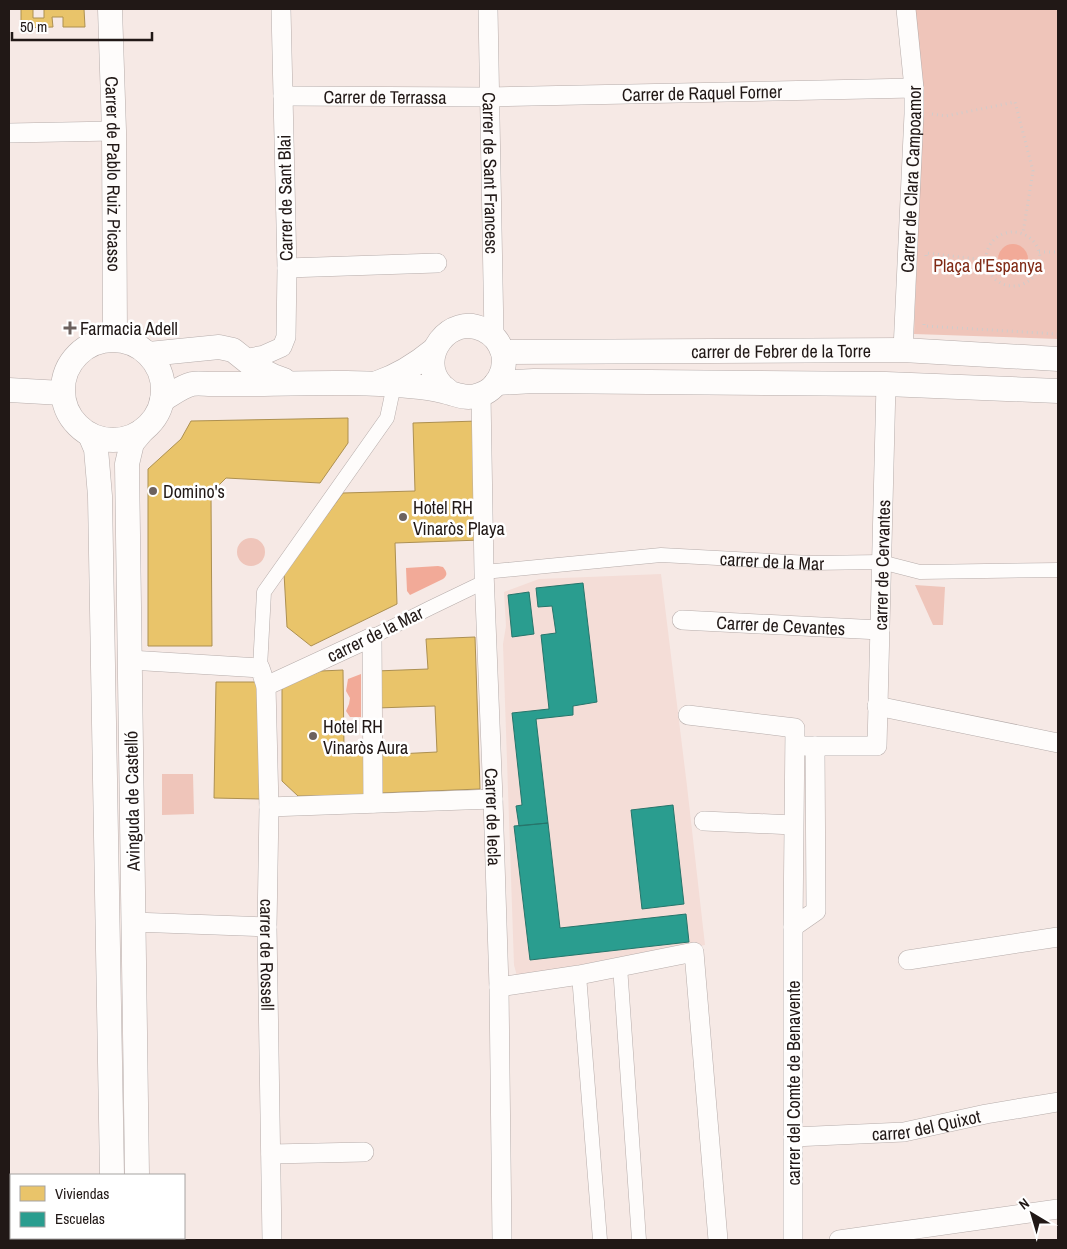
<svg xmlns="http://www.w3.org/2000/svg" width="1067" height="1249" viewBox="0 0 1067 1249" font-family="'Archivo Narrow',sans-serif">
	<style>
		.built { fill: #f4ddd7 }
		.green { fill: #efc5ba }
		.water { fill: #f2aa98 }
		.homes { fill: #e9c46a; stroke: #ad9051 }
		.schools { fill: #2a9d8f; stroke: #27756b }
		.lines { fill: none; stroke-linecap: round; stroke-linejoin: round }
		.pedestrian-casing { stroke: #b6acaa; stroke-width: 15 }
		.minor-casing { stroke: #b6acaa; stroke-width: 20 }
		.tertiary-casing { stroke: #b6acaa; stroke-width: 25 }
		.path { stroke: #d1ccca; stroke-width: 3; stroke-dasharray: 1 4; stroke-linecap: butt }
		.pedestrian { stroke: #fefcfb; stroke-width: 14 }
		.minor { stroke: #fefcfb; stroke-width: 19 }
		.tertiary { stroke: #fefcfb; stroke-width: 24 }
		.poi-dot { fill: #6c615e; stroke: #fff; stroke-width: 2 }
		.labels { text-anchor: middle; dominant-baseline: central; stroke-width: 5; stroke-linejoin: round; paint-order: stroke }
		.street-label { font-size: 18px; fill: #211816; stroke: #fff }
		.park-label { font-size: 18px; fill: #802a15; stroke: #fff }
		.poi-label { font-size: 18px; fill: #211816; stroke: #fff; text-anchor: start }
	</style>
	<rect width="100%" height="100%" fill="#f6e9e5"/>
	<path class="built" d="M661,574L687,786L705,945L517,976L514,965L503,644L506,626L504,592L539,579Z"/>
	<path class="green" d="M914,9H1058V339L914,334L922,122Z
		M237 552a14 14 0 1 1 28 0a14 14 0 1 1-28 0Z
		M915,585L945,587L943,625H933Z
		M162,774H193L194,814L162,815Z"/>
	<path class="water" d="M998 259a15 15 0 1 1 30 0a15 15 0 1 1-30 0Z
		M438,566L443,567C447,572 448,575 443,579L410,595L407,591L406,568Z
		M361,674V717H350L346,711L349,704L350,698L346,691L348,679Z"/>
	<path class="homes" d="M21,9H33V18H44V9H84L85,27H63V17H52L53,27L21,28Z
		M348,418V443L320,483L226,478L211,493L212,646H148V469L181,439L191,421Z
		M478,421L481,540L395,543L397,604L311,646L287,627L284,573L343,493L415,491L413,423Z
		M475,637L480,789L380,793L378,755L437,752L435,706L377,708L376,671L428,669L426,639Z
		M343,670L344,749L365,748L366,795L298,796L282,781V687L321,671Z
		M216,682H262L260,799L214,798Z"/>
	<path class="schools" d="M583,583L597,702L573,706V715L536,719L548,823L519,826L516,806L522,805L512,713L549,709L541,635L556,633L552,606L538,607L536,588Z
		M529,592L534,634L512,637L508,595Z
		M673,805L684,904L642,909L631,810Z
		M548,823L560,928L686,914L689,942L530,960L514,826Z"/>
	<g class="lines">
		<defs>
			<g id="pedestrian">
				<path id="s1" d="M484,572L661,555L811,563L881,562L920,572L1058,570"/>
				<path d="M372,637L430,608L484,582"/>
				<path d="M260,668L264,592L387,418L394,385"/>
				<path d="M620,966L639,1240"/>
				<path d="M579,975L600,1240"/>
			</g>
			<g id="minor">
				<path id="s2" d="M488,9L494,337"/>
				<path id="s3" d="M283,96L489,97L914,88"/>
				<path d="M9,133L114,131"/>
				<path d="M287,268L437,263"/>
				<path id="s4" d="M903,350L914,114V88L906,9"/>
				<path d="M244,359L264,355L282,347L286,337L287,268L281,9"/>
				<path id="s5" d="M481,395L484,572L493,799L499,987L502,1240"/>
				<path id="s6" d="M682,620L880,630"/>
				<path id="s7" d="M130,660L260,668L266,686L269,807L267,927L272,1240"/>
				<path d="M266,686L372,637L373,803"/>
				<path d="M877,706L1058,743"/>
				<path d="M688,715L795,728L793,927L816,911L815,746"/>
				<path id="s8" d="M802,746H877L886,384"/>
				<path d="M269,807L493,799"/>
				<path d="M704,821L793,825"/>
				<path d="M133,922L267,927"/>
				<path d="M793,927V1240"/>
				<path d="M908,960L1058,937"/>
				<path d="M499,987L579,975L694,952L718,1240"/>
				<path id="s9" d="M793,1137L904,1132L986,1114L1058,1102"/>
				<path d="M271,1154L364,1152"/>
				<path d="M839,1240L1058,1209"/>
			</g>
			<g id="tertiary">
				<path id="s10" d="M110,9L114,131L115,339"/>
				<circle cx="113" cy="390" r="50"/>
				<path id="s11" d="M503,352L903,350L1058,359"/>
				<path d="M149,354L219,347L233,350L253,366L273,376L284,380"/>
				<path d="M377,383C398,376 417,364 434,350"/>
				<path d="M496,383L534,381L886,384L1058,391"/>
				<path d="M9,390L62,393"/>
				<path d="M162,400C171,395 182,386 192,384C198,383 205,384 211,384C226,384 242,384 257,384C310,383 367,381 420,387C430,388 441,390 450,393C461,396 468,399 479,395C497,390 507,370 503,353C500,343 493,334 484,330C450,312 415,358 442,386C444,388 448,390 450,393"/>
				<path d="M90,435L96,449L100,496L112,1175"/>
				<path d="M137,1175L127,464L132,443L142,431"/>
				<path d="M113,1238V1240"/>
				<path d="M138,1238V1240"/>
			</g>
		</defs>
		<use href="#pedestrian" class="pedestrian-casing"/>
		<use href="#minor" class="minor-casing"/>
		<use href="#tertiary" class="tertiary-casing"/>
		<path class="path" d="M932,114L946,116L1015,102L1033,171L1023,233
			M986 259a27 27 0 1 1 54 0a27 27 0 1 1-54 0Z
			M1039,252H1058
			M926,256V253L985,260
			M924,324V326L1058,334"/>
		<use href="#pedestrian" class="pedestrian"/>
		<use href="#minor" class="minor"/>
		<use href="#tertiary" class="tertiary"/>
	</g>
	<g class="poi-dot">
		<path d="M67.5 320.5h5v5h5v5h-5v5h-5v-5h-5v-5h5z"/>
		<circle cx="153" cy="491" r="5"/>
		<circle cx="403" cy="517" r="5"/>
		<circle cx="313" cy="736" r="5"/>
	</g>
	<g class="labels">
		<g class="street-label">
			<text stroke="none"><textPath href="#s3" startOffset="419">Carrer de Raquel Forner</textPath></text>
			<text stroke="none"><textPath href="#s3" startOffset="102">Carrer de Terrassa</textPath></text>
			<text stroke="none"><textPath href="#s2" startOffset="164">Carrer de Sant Francesc</textPath></text>
			<text stroke="none"><textPath href="#s10" startOffset="165">Carrer de Pablo Ruiz Picasso</textPath></text>
			<text stroke="none"><textPath href="#s4" startOffset="171">Carrer de Clara Campoamor</textPath></text>
			<text transform="translate(285 198) rotate(-91)">Carrer de Sant Blai</text>
			<text stroke="none"><textPath href="#s11" startOffset="278">carrer de Febrer de la Torre</textPath></text>
			<text stroke="none"><textPath href="#s1" startOffset="289">carrer de la Mar</textPath></text>
			<text stroke="none"><textPath href="#s8" startOffset="256">carrer de Cervantes</textPath></text>
			<text stroke="none"><textPath href="#s6" startOffset="99">Carrer de Cevantes</textPath></text>
			<text transform="translate(375 634) rotate(-26)">carrer de la Mar</text>
			<text transform="translate(132 801) rotate(-91)">Avinguda de Castelló</text>
			<text stroke="none"><textPath href="#s5" startOffset="422">Carrer de Iecla</textPath></text>
			<text stroke="none"><textPath href="#s7" startOffset="418">carrer de Rossell</textPath></text>
			<text transform="translate(793 1083) rotate(-90)">carrer del Comte de Benavente</text>
			<text stroke="none"><textPath href="#s9" startOffset="134">carrer del Quixot</textPath></text>
		</g>
		<g class="park-label">
			<text x="988" y="265">Plaça d'Espanya</text>
		</g>
		<g class="poi-label">
			<text x="80" y="328">Farmacia Adell</text>
			<text x="163" y="491">Domino's</text>
			<text x="413" y="507">Hotel RH<tspan x="413" dy="21">Vinaròs Playa</tspan></text>
			<text x="323" y="726">Hotel RH<tspan x="323" dy="21">Vinaròs Aura</tspan></text>
		</g>
	</g>
	<rect width="1067" height="1249" fill="none" stroke="#211816" stroke-width="20"/>
	<rect x="10" y="1174" width="175" height="65" fill="#ffffff" stroke="#a6a3a2"/>
	<rect x="20" y="1186" width="25" height="15" fill="#e9c46a" stroke="#a6a3a2"/>
	<text x="55" y="1199" font-size="15" fill="#211816">Viviendas</text>
	<rect x="20" y="1212" width="25" height="15" fill="#2a9d8f" stroke="#a6a3a2"/>
	<text x="55" y="1224" font-size="15" fill="#211816">Escuelas</text>
	<g transform="translate(1032 1214) rotate(322)" stroke="#ffffff" stroke-width="4" paint-order="stroke">
	<path d="M0-4L9 19L0 12L-9 19Z" fill="#211816"/>
	<text y="-8" font-size="14" font-weight="bold" text-anchor="middle" fill="#211816">N</text>
	</g>
	<path d="M12 32v8h140v-8" fill="none" stroke="#211816" stroke-width="2.5"/>
	<text x="20" y="32" font-size="15" fill="#211816" stroke="#ffffff" stroke-width="4" paint-order="stroke">50 m</text>
</svg>
